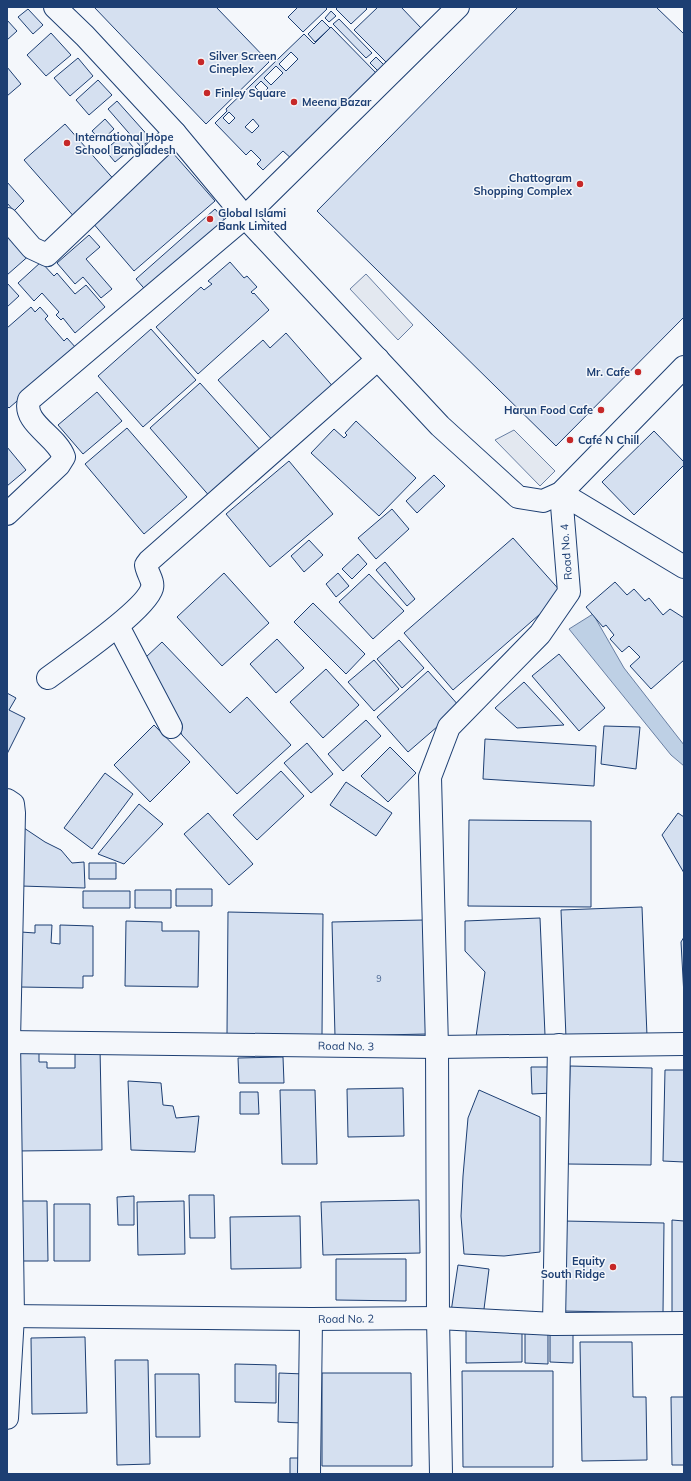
<svg xmlns="http://www.w3.org/2000/svg" width="691" height="1481" viewBox="0 0 691 1481" font-family="Mulish,sans-serif">
	<style>
		.parking { fill: #e3e8f0; stroke: #687fa3 }
		.water { fill: #bed0e5; stroke: #687fa3 }
		.building { fill: #d5e0f0; stroke: #1d3f73; fill-rule: evenodd }
		.lines { fill: none; stroke-linecap: round; stroke-linejoin: round }
		.street-casing { stroke: #1d3f73; stroke-width: 24 }
		.street { stroke: #f4f7fb; stroke-width: 22 }
		.poi-dot { fill: #c62828; stroke: #f4f7fb; stroke-width: 1.5 }
		.labels { text-anchor: middle; dominant-baseline: central; stroke-width: 3; stroke-linejoin: round; paint-order: stroke }
		.number-label { font-size: 9px; fill: #4b6792 }
		.poi-label { font-size: 11px; font-weight: bold; fill: #1d3f73; stroke: #f4f7fb; text-anchor: start }
		.street-label { font-size: 11px; fill: #1d3f73; stroke: #f4f7fb }
	</style>
	<rect width="100%" height="100%" fill="#f4f7fb"/>
	<path class="parking" d="M366,274L413,325L398,340L350,289Z
		M514,430L555,471L540,486L495,440Z"/>
	<path class="water" d="M593,614L624,668L684,745V766L671,755L569,629Z"/>
	<path class="building" d="M94,7H216L269,62L206,124Z
		M298,7H325L327,9L303,32L288,17Z
		M338,7H365L367,9L351,24L336,9Z
		M378,7H401L421,28L386,62L354,30Z
		M518,7H656L684,34V317L556,446L317,211Z
		M28,9L43,25L33,34L18,17Z
		M331,11L336,16L329,22L325,18Z
		M339,19L372,53L366,58L333,24Z
		M7,20L17,31L7,40Z
		M322,20L330,28L315,42L308,34Z
		M331,27L379,76L293,160L283,151L263,170L257,164L261,160L251,150L246,155L215,123L227,111L226,109L304,34L314,44ZM291,52L298,59L286,71L279,64ZM276,66L283,73L271,85L264,78ZM261,81L268,88L262,94L255,87ZM229,112L235,118L229,124L223,118ZM253,119L259,126L252,133L245,127Z
		M51,33L71,55L46,76L27,55Z
		M376,57L387,68L381,74L370,63Z
		M78,58L93,76L70,96L54,78Z
		M7,67L21,84L7,96Z
		M98,80L112,95L89,115L76,100Z
		M117,101L151,139L141,147L108,109Z
		M105,119L114,129L101,141L92,131Z
		M65,124L117,183L77,220L24,160Z
		M123,135L133,147L115,162L105,150Z
		M172,152L215,201L134,271L92,222Z
		M7,182L24,201L14,211L7,203Z
		M215,209L229,225L149,294L136,279Z
		M7,224L32,253L7,275Z
		M89,235L100,247L86,259L112,289L101,298L83,277L75,284L57,263Z
		M41,262L54,276L57,273L75,294L86,285L105,307L75,333L63,318L61,320L56,315L59,312L42,293L34,301L18,283Z
		M230,262L244,278L247,276L257,287L251,292L253,294L254,293L269,310L198,374L156,327L201,287L204,290L212,284L208,281Z
		M7,283L19,296L7,307Z
		M31,307L35,312L40,307L48,316L45,319L64,341L67,338L77,349L9,408L7,406V328Z
		M151,329L196,380L143,427L98,376Z
		M286,333L336,390L276,444L218,380L263,340L270,348Z
		M200,383L263,453L212,499L150,428Z
		M97,392L122,421L83,454L58,425Z
		M356,421L416,478L379,516L311,453L334,429L344,438L347,435L345,433Z
		M127,428L187,497L144,534L85,464Z
		M654,431L684,462V465L634,515L602,482Z
		M7,447L26,470L7,486Z
		M289,461L333,514L270,567L226,514Z
		M434,475L445,486L417,513L406,501Z
		M392,509L409,529L376,559L358,538Z
		M513,538L563,594L453,690L404,633Z
		M309,540L323,555L304,572L291,556Z
		M358,554L367,564L352,579L342,569Z
		M385,562L415,599L407,606L376,570Z
		M224,573L269,623L222,666L177,617Z
		M338,573L349,586L336,597L326,584Z
		M369,574L404,611L373,639L339,602Z
		M615,582L627,595L634,589L645,601L649,598L663,615L670,609L684,618V660L651,689L630,666L640,657L629,646L622,652L610,639L614,635L606,625L603,627L586,607Z
		M313,603L365,654L346,674L294,622Z
		M277,639L304,668L276,693L250,664Z
		M399,640L424,668L402,688L377,659Z
		M162,642L230,713L247,697L291,745L237,794L182,735L145,658Z
		M559,654L605,708L579,731L532,676Z
		M374,660L399,689L374,711L348,682Z
		M326,669L359,705L323,738L290,702Z
		M428,671L460,707L408,752L377,717Z
		M524,682L564,725L517,728L495,708Z
		M7,693L16,698L9,710L25,718L7,754Z
		M366,720L381,736L343,771L328,754Z
		M154,725L190,762L150,802L114,765Z
		M604,726L640,727L636,769L601,764Z
		M485,739L596,746L594,786L483,779Z
		M307,743L333,774L311,793L284,763Z
		M390,747L416,773L388,802L361,776Z
		M281,771L304,796L257,840L233,815Z
		M105,773L133,794L92,849L64,828Z
		M346,782L392,813L376,836L330,805Z
		M139,804L163,824L124,864L98,854Z
		M208,813L253,864L229,885L184,834Z
		M678,813L684,817V873L662,835Z
		M469,820L591,821V907L468,906Z
		M24,828L45,842L61,850L72,863L84,862L85,888L21,886Z
		M89,863H116V879H89Z
		M176,889H212V906H176Z
		M135,890H171V908H135Z
		M83,891H130V908H83Z
		M642,907L647,1036L566,1038L561,910Z
		M228,912L323,914L322,1035L227,1034Z
		M540,918L545,1035L476,1037L485,972L465,951V921Z
		M424,920L427,1034L335,1036L332,922Z
		M126,921L162,922V931H199L198,987L125,986Z
		M35,925H52L51,943L60,944V925L93,926V976H83V988L20,987L21,932L35,933Z
		M684,937V996L681,942Z
		M100,1048L102,1150L17,1151L15,1049H39V1062H47V1068H75V1049Z
		M283,1057L284,1083H239L238,1058Z
		M570,1066L652,1068L651,1165L568,1164Z
		M531,1067H552V1093L532,1094Z
		M665,1070H684V1162L663,1161Z
		M128,1081L161,1083L163,1105L173,1106L176,1118L199,1116L195,1152L131,1150Z
		M403,1088L404,1136L348,1137L347,1089Z
		M280,1090H315L317,1164H282Z
		M479,1090L540,1117V1252L504,1256L464,1254L461,1216L463,1176L468,1118Z
		M240,1092H258L259,1114H240Z
		M189,1195H214L215,1238H190Z
		M134,1196V1225H118L117,1197Z
		M419,1200L420,1253L323,1255L321,1202Z
		M16,1201H47L48,1261H18Z
		M184,1201L185,1254L138,1255L137,1202Z
		M54,1204H90V1261H54Z
		M300,1216L301,1268L231,1269L230,1217Z
		M672,1220L684,1221V1313H672Z
		M564,1221L664,1223L663,1313L563,1311Z
		M336,1259H406V1301L336,1300Z
		M458,1265L489,1269L483,1317L451,1312Z
		M466,1330H522V1362L466,1363Z
		M525,1330L548,1331V1364L525,1363Z
		M550,1330H573V1363L550,1362Z
		M85,1337L87,1413L32,1414L31,1338Z
		M580,1342H632L633,1397H646L647,1460L582,1461Z
		M115,1360H148L150,1464L117,1465Z
		M235,1364L276,1365V1403L235,1402Z
		M462,1371H553V1467H463Z
		M279,1373L304,1374L302,1423L278,1422Z
		M322,1373H411L412,1466H322Z
		M155,1374H199L200,1437H156Z
		M671,1397H684V1465H672Z
		M290,1458H306L305,1474H290Z"/>
	<g class="lines">
		<defs>
			<g id="street">
				<path d="M55,7L85,36L175,133L245,217L440,426L518,497L543,501L561,493L684,367"/>
				<path d="M7,219L32,248L47,255L175,133"/>
				<path d="M7,514L59,465L64,457C57,436 22,423 29,400L245,217L458,7"/>
				<path d="M118,626L171,727"/>
				<path d="M48,678C68,663 146,610 152,588C154,581 147,573 146,565L149,561L378,359"/>
				<path d="M7,800L13,804L14,813L9,1041L13,1316L7,1418"/>
				<path id="s1" d="M7,1042L437,1047L684,1044"/>
				<path id="s2" d="M7,1316L311,1319L438,1318L554,1324L684,1323"/>
				<path d="M554,1324L559,1045"/>
				<path d="M309,1474L311,1319"/>
				<path d="M441,1474L438,1318L437,1047L430,777L449,727L540,634L569,592L561,493L684,567"/>
			</g>
		</defs>
		<use href="#street" class="street-casing"/>
		<use href="#street" class="street"/>
	</g>
	<g class="poi-dot">
		<circle cx="201" cy="62" r="4"/>
		<circle cx="207" cy="93" r="4"/>
		<circle cx="294" cy="102" r="4"/>
		<circle cx="67" cy="143" r="4"/>
		<circle cx="580" cy="184" r="4"/>
		<circle cx="210" cy="219" r="4"/>
		<circle cx="638" cy="372" r="4"/>
		<circle cx="601" cy="410" r="4"/>
		<circle cx="570" cy="440" r="4"/>
		<circle cx="613" cy="1267" r="4"/>
	</g>
	<g class="labels">
		<g class="number-label">
			<text x="379" y="978">9</text>
		</g>
		<g class="poi-label">
			<text x="209" y="56">Silver Screen<tspan x="209" dy="13">Cineplex</tspan></text>
			<text x="215" y="93">Finley Square</text>
			<text x="302" y="102">Meena Bazar</text>
			<text x="75" y="137">International Hope<tspan x="75" dy="13">School Bangladesh</tspan></text>
			<text x="572" y="178" text-anchor="end">Chattogram<tspan x="572" dy="13">Shopping Complex</tspan></text>
			<text x="218" y="213">Global Islami<tspan x="218" dy="13">Bank Limited</tspan></text>
			<text x="630" y="372" text-anchor="end">Mr. Cafe</text>
			<text x="593" y="410" text-anchor="end">Harun Food Cafe</text>
			<text x="578" y="440">Cafe N Chill</text>
			<text x="605" y="1261" text-anchor="end">Equity<tspan x="605" dy="13">South Ridge</tspan></text>
		</g>
		<g class="street-label">
			<text transform="translate(566 552) rotate(-94)">Road No. 4</text>
			<text stroke="none"><textPath href="#s1" startOffset="339">Road No. 3</textPath></text>
			<text stroke="none"><textPath href="#s2" startOffset="339">Road No. 2</textPath></text>
		</g>
	</g>
	<rect width="691" height="1481" fill="none" stroke="#1d3f73" stroke-width="16"/>
</svg>
